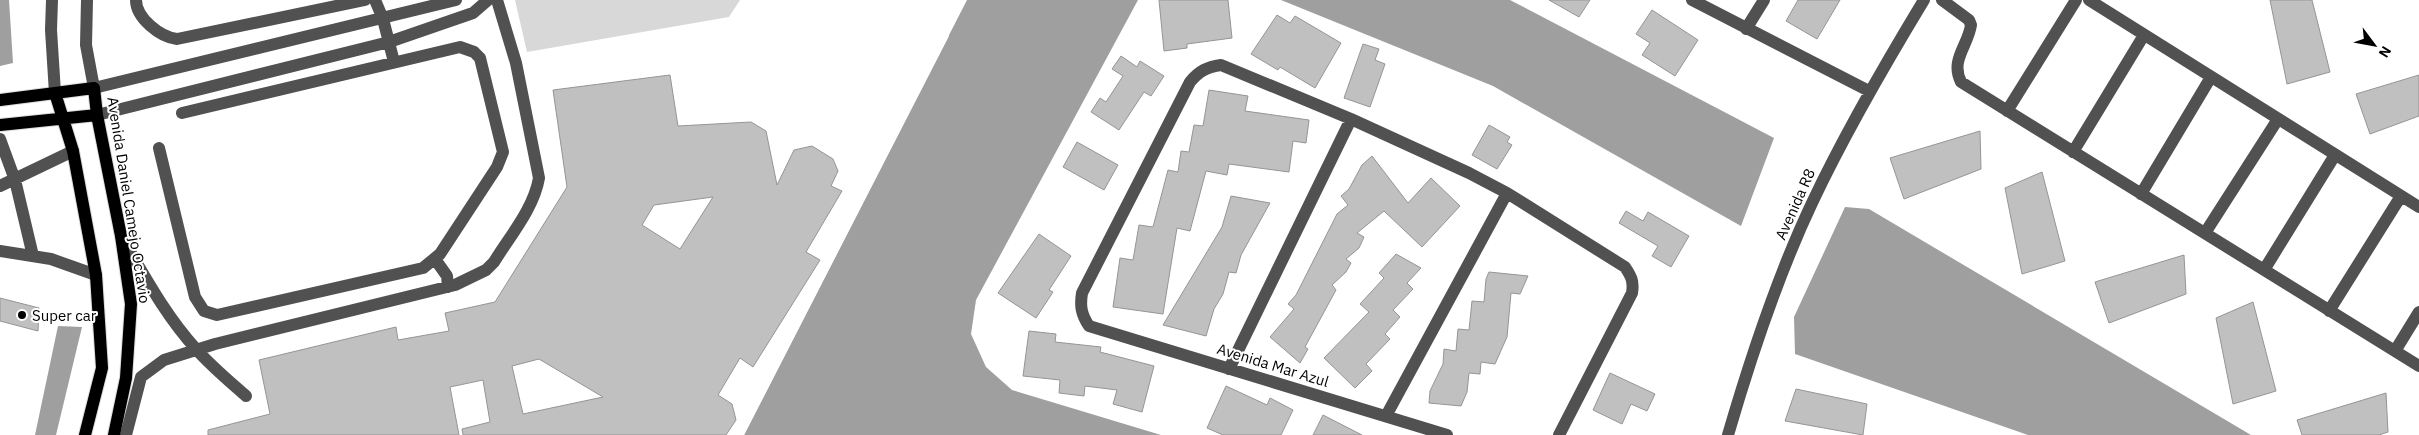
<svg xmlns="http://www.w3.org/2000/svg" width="2419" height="435" viewBox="0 0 2419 435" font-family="'IBM Plex Sans',sans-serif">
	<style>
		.green { fill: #d8d8d8 }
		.water { fill: #9f9f9f }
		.pier { fill: #fff }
		.building { fill: #c0c0c0; stroke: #959595; fill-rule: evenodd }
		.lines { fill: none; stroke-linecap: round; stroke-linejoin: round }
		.major-casing { stroke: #dbdbdb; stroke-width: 14 }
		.minor { stroke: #515151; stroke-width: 12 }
		.major { stroke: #000; stroke-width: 12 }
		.poi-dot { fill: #000; stroke: #fff; stroke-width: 2 }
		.labels { text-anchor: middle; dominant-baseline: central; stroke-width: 4; stroke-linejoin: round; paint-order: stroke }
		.street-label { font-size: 15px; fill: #000; stroke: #fff }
		.poi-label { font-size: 15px; fill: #000; stroke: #fff; text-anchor: start }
	</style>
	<rect width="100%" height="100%" fill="#fff"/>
	<path class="green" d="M515,0H740L729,17L527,52Z"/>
	<path class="water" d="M0,0H9L13,63L0,66Z
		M967,0H1138L976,300L971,334L986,367L1012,390L1161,435H744Z
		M1281,0H1510L1774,138L1741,226L1493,86Z
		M1845,207L1869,209L2251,435H2028L1795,354L1794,317Z
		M58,326L82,327L56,435H35Z"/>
	<path class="pier" d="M947,34L949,36L744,435H742Z"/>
	<path class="building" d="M1159,0H1228L1232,38L1187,44V48L1164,51Z
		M1549,0H1590L1579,17Z
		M1798,0H1840L1817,39L1786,21Z
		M2270,0H2312L2330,72L2287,84Z
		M1652,10L1698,40L1675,76L1642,55L1650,43L1636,34Z
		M1277,15L1290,23L1295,16L1341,43L1315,88L1280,67L1278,70L1251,54Z
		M1363,44L1379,49L1375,60L1385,64L1370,107L1344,98Z
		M1121,56L1137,67L1140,61L1164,76L1151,96L1144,92L1119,130L1091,112L1100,98L1106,102L1123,76L1112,69Z
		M670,75L678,126L751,122L766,131L777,185L794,150L812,146L833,159L838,171L831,186L842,191L806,252L820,260L753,367L740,358L718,395L732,404L736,420L726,435H463L462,429L490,422L483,380L450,387L459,435H208V430L270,414L259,360L396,327L398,340L449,331L445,313L495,302L567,187L553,90ZM713,197L680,249L642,225L654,205ZM539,359L603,397L523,414L512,366Z
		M2419,75V116L2370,134L2356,94Z
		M1209,90L1248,96L1245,111L1309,120L1306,143L1293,141L1289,172L1229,164L1227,175L1206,171L1190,231L1177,228L1163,314L1113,307L1120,258L1133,260L1139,225L1153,227L1168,170L1178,172L1181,151L1189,152L1194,125L1203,126Z
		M1489,125L1510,137L1507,142L1512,145L1497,169L1472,155Z
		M1980,131L1981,169L1904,199L1890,158Z
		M1077,142L1118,165L1104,190L1063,167Z
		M1372,156L1408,203L1431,178L1460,206L1422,247L1384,211L1357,233L1364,237L1359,248L1346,259L1351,263L1346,272L1332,285L1336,290L1305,347L1308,349L1300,363L1270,337L1294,309L1288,304L1296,295L1337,214L1348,205L1341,196L1349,189L1362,165Z
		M2042,172L2065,261L2022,274L2005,188Z
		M1231,196L1270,203L1241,255L1236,273L1229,272L1223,294L1214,309L1206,336L1163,325L1222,227Z
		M1626,211L1643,221L1648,212L1689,236L1671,267L1652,256L1658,246L1619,223Z
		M1039,234L1071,256L1049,290L1053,292L1036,318L998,293Z
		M1396,254L1421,268L1407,283L1413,289L1393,310L1400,317L1385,334L1390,339L1366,364L1372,371L1355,388L1324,358L1369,312L1360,304L1384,278L1379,273Z
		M2184,255L2186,294L2109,323L2095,282Z
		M1489,272L1528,276L1520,294L1511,293L1507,337L1495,364L1481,362L1480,374L1469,373L1467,392L1461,406L1429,403L1430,391L1443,364L1444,349L1456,351L1458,329L1469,330L1472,301L1484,302L1486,279Z
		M0,298L39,308L38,331L0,321Z
		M2253,302L2276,391L2233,404L2216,318Z
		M1029,331L1056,334L1055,342L1101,347L1100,352L1154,366L1142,412L1113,404L1117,390L1085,386L1084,396L1059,393L1060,380L1023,376Z
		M1610,373L1655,394L1647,411L1631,404L1622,424L1593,410Z
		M1226,386L1267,405L1270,398L1293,410L1281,435H1223L1207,428Z
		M1796,389L1867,404L1863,435L1785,421Z
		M2386,393L2388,432L2379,435H2302L2297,420Z
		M1323,415L1362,435H1313Z"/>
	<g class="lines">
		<defs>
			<path id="major" d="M55,93L73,151L96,275L102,368L85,435
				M0,100L94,88L97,115L121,236L131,304L126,378L114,435
				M0,125L97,115"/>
		</defs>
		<use href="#major" class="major-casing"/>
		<path class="minor" d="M52,0L51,30L55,93
			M87,0L86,45L94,88L456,0
			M136,0C136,18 160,37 177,39L365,0
			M375,0L383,19L394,62
			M1692,0L1869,91
			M1942,0L1969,20L1971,25C1968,46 1950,60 1961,82L2419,366
			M2089,0L2419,207
			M1746,29L1764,0
			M2007,111L2076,0
			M97,115L389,42L473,13L488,0
			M0,139L15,180L33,256
			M159,148L195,297L204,311L217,315L423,268L440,254L497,167L503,152L480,58L474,52L460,47L182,113
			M2073,152L2144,35
			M0,186L73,151
			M2141,194L2211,77
			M2205,233L2278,119
			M121,236C144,275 165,315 196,349C211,366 229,381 246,396
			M0,251L51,259L96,275
			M435,259L447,276L448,287
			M2264,270L2335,155
			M2329,311L2401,196
			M2395,351L2419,312
			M1229,369L1351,119
			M1386,416L1507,193
			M126,435L141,377L164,360L215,344L455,285L486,270L494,262C510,236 534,208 539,178L516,63L497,0
			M1447,435L1089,326C1081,314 1080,306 1082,293L1190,82C1199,71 1207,67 1221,65L1351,119L1469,173L1507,193L1625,267C1631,276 1634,281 1632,293L1559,435
			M1728,435C1751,356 1777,277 1812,203C1845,133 1884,66 1924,0"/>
		<use href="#major" class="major"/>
	</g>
	<circle class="poi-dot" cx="22" cy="315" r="5"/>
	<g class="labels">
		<g class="street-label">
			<text transform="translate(129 200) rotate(81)">Avenida Daniel Camejo Octavio</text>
			<text transform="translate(1795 204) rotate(-66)">Avenida R8</text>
			<text transform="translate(1273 365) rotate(17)">Avenida Mar Azul</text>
		</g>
		<g class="poi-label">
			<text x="32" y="315">Super car</text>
		</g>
	</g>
	<g transform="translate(2374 45) rotate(122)" stroke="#ffffff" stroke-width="4" paint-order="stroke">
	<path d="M0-4L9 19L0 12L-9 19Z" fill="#000000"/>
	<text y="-8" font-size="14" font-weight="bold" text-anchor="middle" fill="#000000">N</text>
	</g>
</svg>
